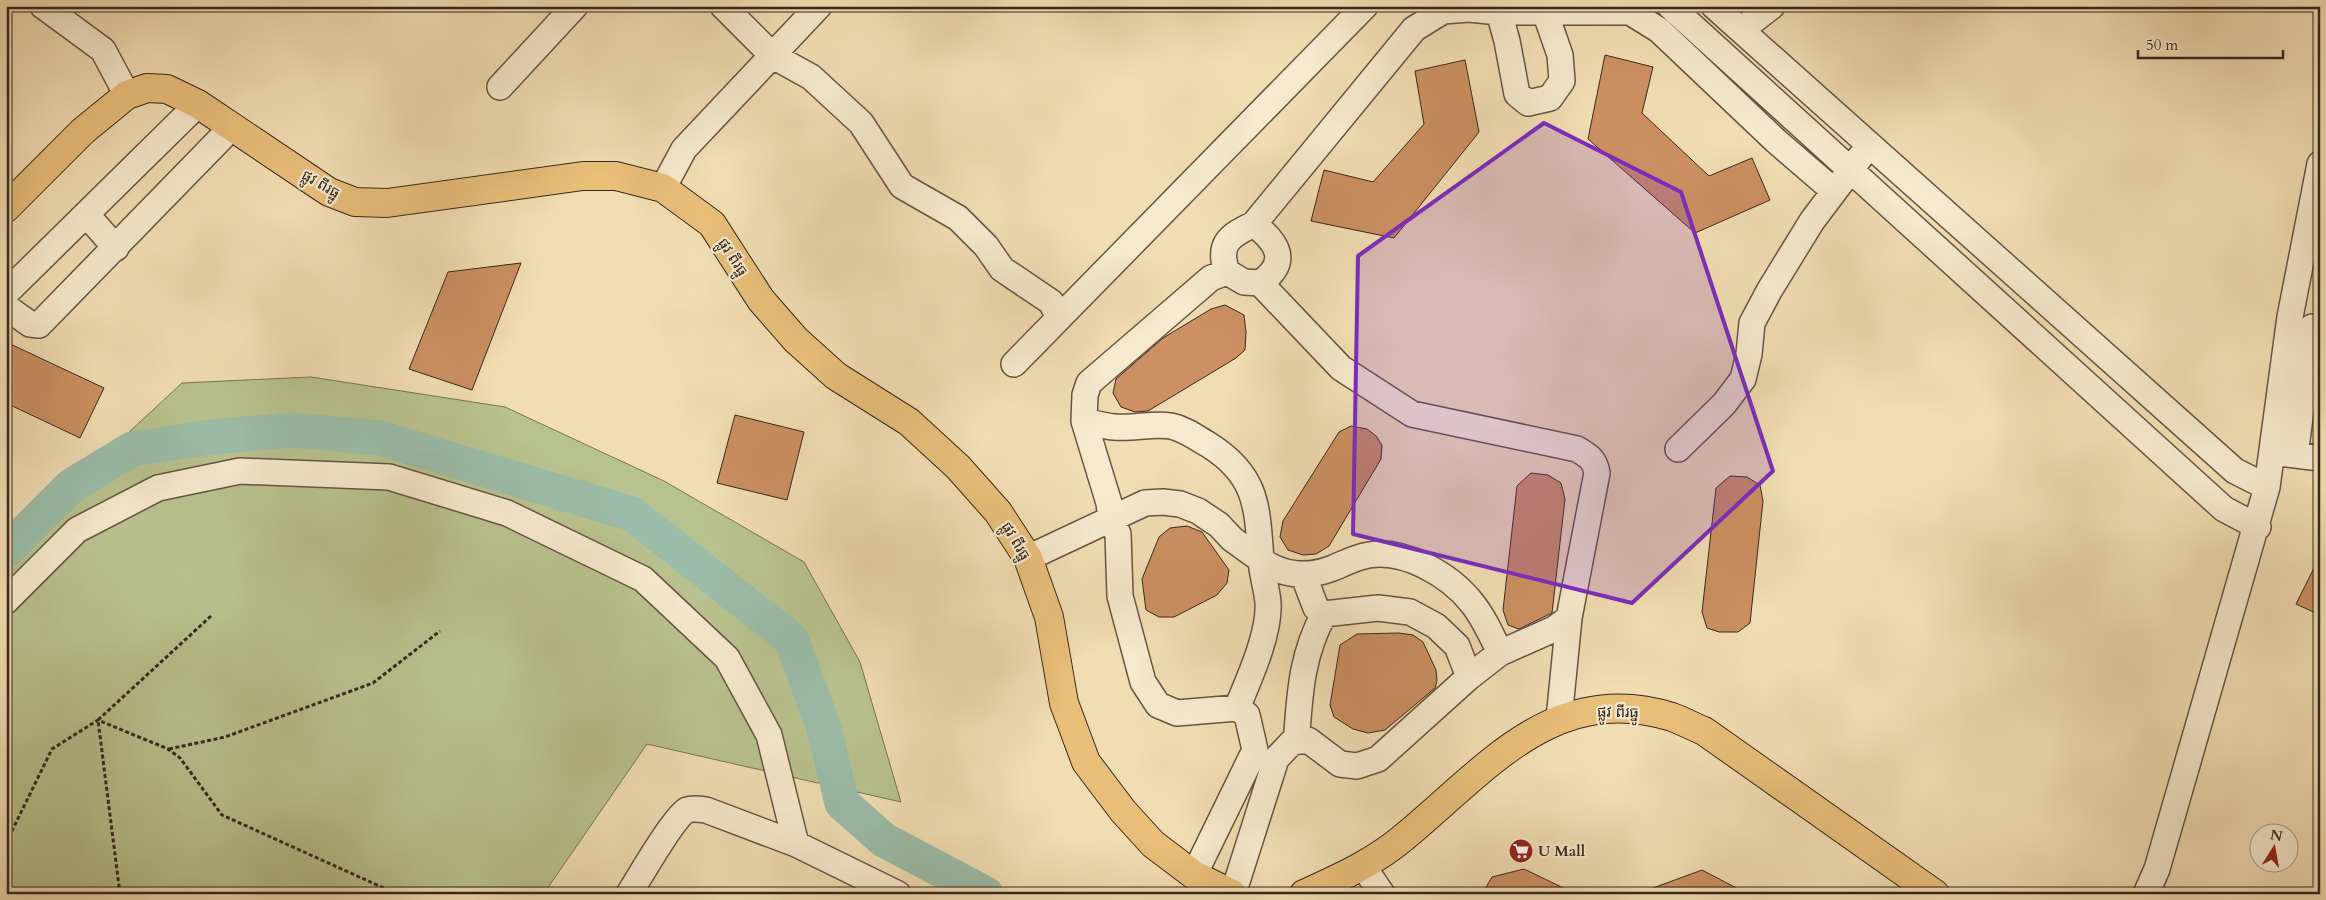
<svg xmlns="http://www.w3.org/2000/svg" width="2326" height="900" viewBox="0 0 2326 900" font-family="Cardo,'Noto Sans Khmer',serif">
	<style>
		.green { fill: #b8c28e; stroke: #777456 }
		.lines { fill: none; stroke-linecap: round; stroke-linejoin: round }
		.river { stroke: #9bbca8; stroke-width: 35 }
		.building { fill: #cc9062; stroke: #36271f }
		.minor-casing { stroke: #655444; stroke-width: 28 }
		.major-casing { stroke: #36271f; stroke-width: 30 }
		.path { stroke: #36271f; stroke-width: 3; stroke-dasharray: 4 2.5; stroke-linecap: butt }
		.minor { stroke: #f6e9cd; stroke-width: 25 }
		.major { stroke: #e8be79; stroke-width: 28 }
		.marked { fill: #7b2cbf; fill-opacity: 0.2; stroke: #7b2cbf; stroke-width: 4; stroke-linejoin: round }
		.labels { text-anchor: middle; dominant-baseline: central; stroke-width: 4.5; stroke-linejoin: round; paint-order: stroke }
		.street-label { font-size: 15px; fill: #36271f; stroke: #f6e9cd }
		.poi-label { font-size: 15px; font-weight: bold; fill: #36271f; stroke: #f6e9cd; text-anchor: start }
	</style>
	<rect width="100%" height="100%" fill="#f1ddb2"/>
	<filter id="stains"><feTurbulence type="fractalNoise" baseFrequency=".004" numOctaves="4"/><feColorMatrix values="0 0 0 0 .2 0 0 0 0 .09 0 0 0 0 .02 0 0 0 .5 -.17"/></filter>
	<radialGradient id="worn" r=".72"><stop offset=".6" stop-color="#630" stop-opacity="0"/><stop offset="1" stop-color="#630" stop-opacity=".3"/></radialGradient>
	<path class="green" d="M311,377L505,407L664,481L804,562L860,662L901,802L647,744L547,889L530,894H6V551L71,486L182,383Z"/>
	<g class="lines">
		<path class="river" d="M6,551L71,486L132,449L211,437L291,430L380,438L632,514L791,639L823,725L842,803L884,840L986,894"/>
	</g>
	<path class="building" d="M1605,55L1653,67L1642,113L1709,176L1752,158L1770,200L1695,233L1588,139Z
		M1465,60L1479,132L1394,238L1311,221L1324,170L1373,182L1424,124L1415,71Z
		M521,263L472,390L409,369L448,272Z
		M1225,305L1244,315L1246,332L1245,350L1236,358L1148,411L1135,412L1121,407L1113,393L1116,379L1163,338L1211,309Z
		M6,342L104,388L80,438L6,403Z
		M735,415L804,432L787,500L717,483Z
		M1351,426L1367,429L1376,436L1382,445L1381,459L1329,546L1316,554L1303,555L1288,550L1280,537L1283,521L1339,432Z
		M1531,473L1548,475L1561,483L1565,499L1552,613L1519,629L1508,625L1503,610L1517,486Z
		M1730,476L1747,477L1760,485L1763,501L1750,623L1738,632H1719L1707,628L1702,612L1716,488Z
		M1187,526L1202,532L1229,570L1227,583L1217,595L1174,617H1159L1146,610L1142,579L1159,537L1170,528Z
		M2320,556V615L2296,604Z
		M1399,633L1413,635L1423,642L1436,670L1437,681L1435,688L1385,730L1368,733L1353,729L1334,717L1330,705L1340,645L1357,634Z
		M1524,869L1576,894H1482L1492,877Z
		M1702,870L1748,894H1642V892Z"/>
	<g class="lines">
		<defs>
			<path id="minor" d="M43,6L103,50L127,95
				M723,6L773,56L811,77L861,123L902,186L958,218L986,246L1002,269L1051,302L1059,318
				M1670,6L2224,509L2258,527
				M1714,6L2235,471L2267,487
				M1545,12H1630L1659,30L1776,141L1834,191
				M1741,30L1772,6
				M500,87L575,6
				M663,188L684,149L819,6
				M86,214L116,248
				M1254,224L1414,29L1443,11L1469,9L1499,12L1507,41L1517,94L1528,103L1550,98L1562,81L1560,55L1545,12H1499
				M1227,272C1217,244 1229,236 1254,224C1278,243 1290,262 1260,283
				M6,293L198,104
				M6,307L30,324L39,325L232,127
				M1014,364L1365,6
				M1084,421C1093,423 1104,426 1114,427C1133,429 1152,423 1171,426C1185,429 1197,438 1209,445C1258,476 1257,507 1261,560C1282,576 1308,578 1333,568C1345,563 1356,557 1369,555C1405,549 1450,575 1472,603C1484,618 1492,636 1500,653
				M1678,449L1724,404L1743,379L1749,354L1752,323L1769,291L1812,221L1861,156
				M2279,453L2320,458
				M2295,455L2312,327
				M1028,558L1145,503L1163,502L1180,504L1198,511L1219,525L1232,539L1261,560C1262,575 1267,589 1268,603C1270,633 1249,679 1237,708
				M1303,574L1316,608L1324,614L1378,608L1410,612L1436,626L1457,646L1469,677
				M6,601L77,530L158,488L240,471L389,477L507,513L643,579L727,658L769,735L796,844
				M1302,739L1297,732C1300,689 1303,652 1324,614
				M1363,866L1382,894
				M1194,875L1255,750L1247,715L1237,708L1177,713L1158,705L1143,682L1120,596L1118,534L1111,521L1109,503L1084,421L1085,395L1089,383L1211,278L1227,272L1244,282L1260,283L1341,368L1412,414L1577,449C1589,456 1595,460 1597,473L1569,618L1559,719
				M629,894C638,879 675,816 687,810C693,808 699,809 706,810L796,844L898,894
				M1233,894L1276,759L1292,742L1308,740L1340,764L1357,766L1378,759L1469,677L1500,653L1554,629L1569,618
				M2146,894L2157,869L2267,487L2290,317L2320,164"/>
			<path id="major" d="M6,208L83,131L127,95L147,88L167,89L198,104L329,192L355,202L387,203L583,176H616L663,188L712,224L761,300L796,340L836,376L909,422L958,467L998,512L1028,558L1049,617L1064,703L1086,762L1123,811L1153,844L1194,875L1232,894
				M1304,894C1339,878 1373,863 1403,838C1485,771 1553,680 1672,717C1683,721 1694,727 1704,731L1935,894"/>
		</defs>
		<use href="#minor" class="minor-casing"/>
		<use href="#major" class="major-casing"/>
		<path class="path" d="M169,749L225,737L373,683L440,631
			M6,843L52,749L98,720L168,749L180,758L222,815L397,894
			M120,894L98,720L211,616"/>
		<use href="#minor" class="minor"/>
		<use href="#major" class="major"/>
	</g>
	<path class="marked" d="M1544,123L1681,192L1773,471L1632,603L1353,534L1358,256Z"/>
	<defs>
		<symbol id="supermarket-disc" viewBox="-11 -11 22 22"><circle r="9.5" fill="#8f2418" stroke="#f6e9cd"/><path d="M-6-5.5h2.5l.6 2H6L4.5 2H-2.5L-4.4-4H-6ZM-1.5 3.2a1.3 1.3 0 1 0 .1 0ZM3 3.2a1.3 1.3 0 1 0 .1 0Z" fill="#fff"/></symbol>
	</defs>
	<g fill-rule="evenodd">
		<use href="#supermarket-disc" x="1507" y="837" width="28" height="28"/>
	</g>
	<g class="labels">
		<g class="street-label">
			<text transform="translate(321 184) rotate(30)">ផ្លូវ ពីរធ្នូ</text>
			<text transform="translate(733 257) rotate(57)">ផ្លូវ ពីរធ្នូ</text>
			<text transform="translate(1016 541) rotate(59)">ផ្លូវ ពីរធ្នូ</text>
			<text transform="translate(1618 712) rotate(1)">ផ្លូវ ពីរធ្នូ</text>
		</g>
		<g class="poi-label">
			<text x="1538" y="851">U Mall</text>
		</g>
	</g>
	<rect width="2326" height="900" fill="none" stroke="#f1ddb2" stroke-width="25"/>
	<rect x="8" y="8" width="2311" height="885" fill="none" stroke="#36271f" stroke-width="2.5"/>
	<rect x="12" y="12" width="2301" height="875" fill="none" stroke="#36271f"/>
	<g transform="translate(2274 848) rotate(11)"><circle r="24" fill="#f6e9cd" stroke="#a99b87"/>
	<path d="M0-4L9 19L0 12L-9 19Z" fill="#8f2418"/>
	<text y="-8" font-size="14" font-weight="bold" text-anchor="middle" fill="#36271f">N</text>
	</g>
	<path d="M2138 50v8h145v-8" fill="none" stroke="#36271f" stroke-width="2.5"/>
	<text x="2146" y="50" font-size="15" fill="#36271f" stroke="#f6e9cd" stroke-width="4" paint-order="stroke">50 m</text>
	<rect width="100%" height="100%" filter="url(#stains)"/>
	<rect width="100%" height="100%" fill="url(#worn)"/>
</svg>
